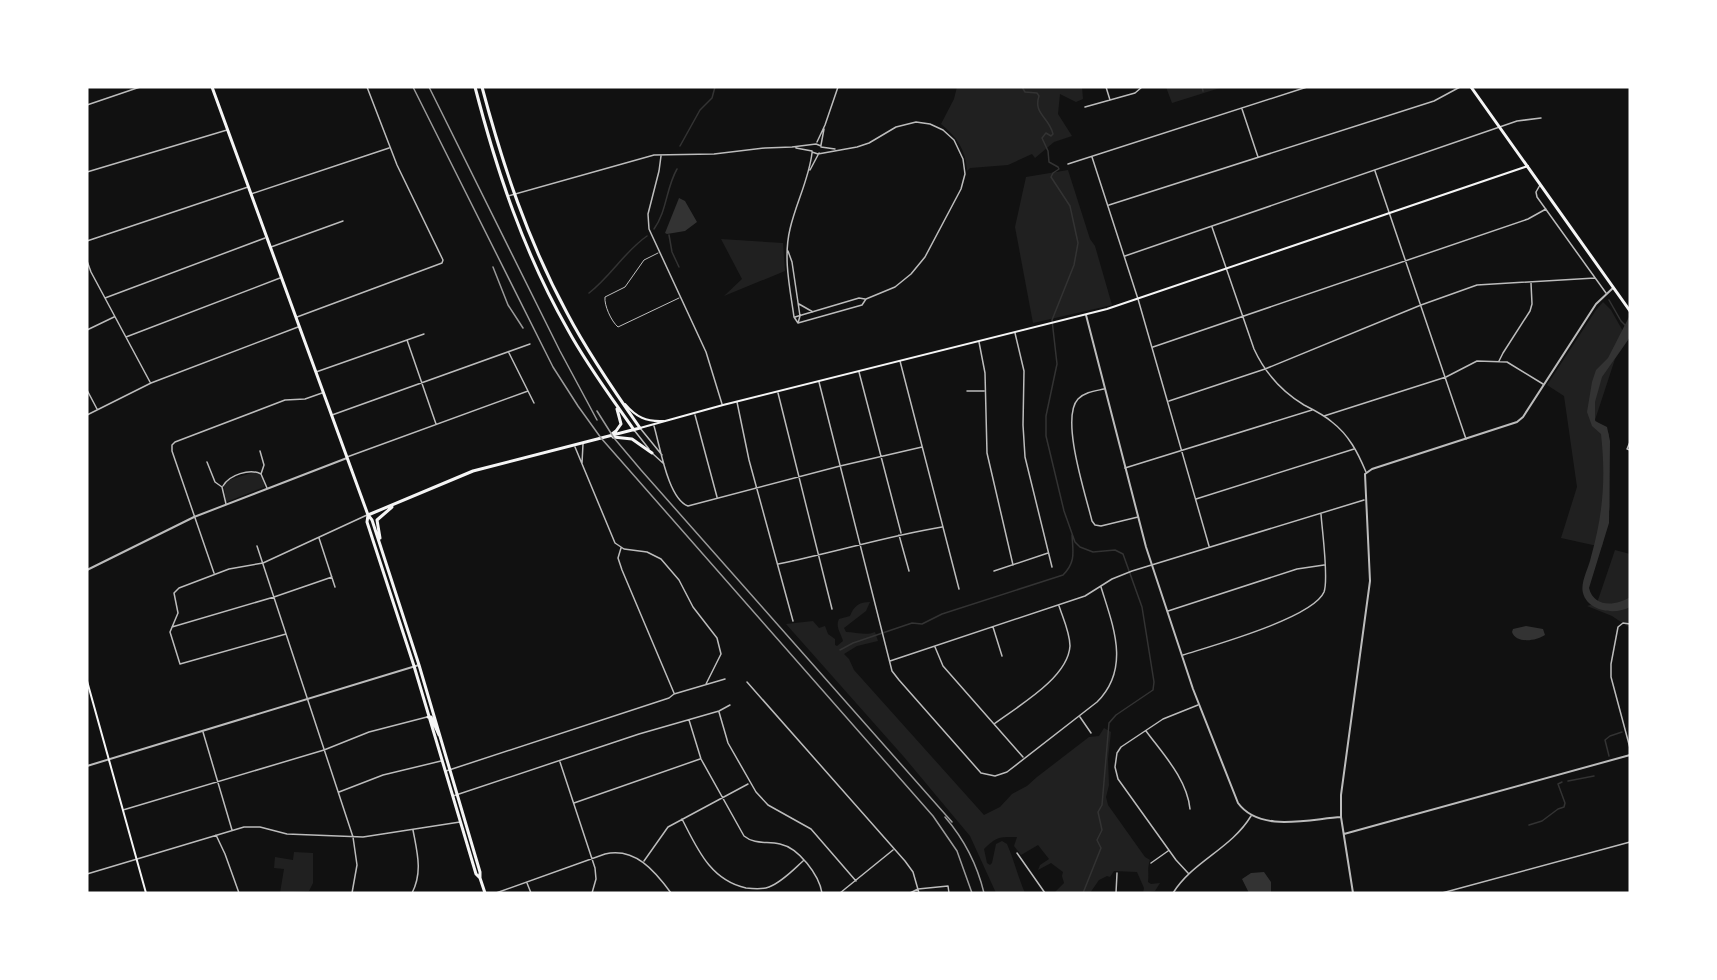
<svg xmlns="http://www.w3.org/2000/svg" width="1717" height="980" viewBox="0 0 1717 980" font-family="Overpass,sans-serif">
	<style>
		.green { fill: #202020 }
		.water { fill: #333 }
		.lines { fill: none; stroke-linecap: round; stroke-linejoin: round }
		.stream { stroke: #333; stroke-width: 1.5 }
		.service { stroke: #bcbcbc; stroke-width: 1 }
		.minor { stroke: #bcbcbc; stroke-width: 1.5 }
		.tertiary { stroke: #bcbcbc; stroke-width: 2 }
		.secondary { stroke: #f5f5f5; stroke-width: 2 }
		.primary { stroke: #f5f5f5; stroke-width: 3 }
		.rail { stroke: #9a9a9a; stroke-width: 1.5 }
	</style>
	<rect width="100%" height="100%" fill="#111"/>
	<path class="green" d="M957,87H1082L1083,99L1076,102L1060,94L1058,114L1072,136L1054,142L1035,158L1032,154L1008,165L970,168L967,171C966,150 957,137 941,124L954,99Z
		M1166,87H1223L1172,103Z
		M1068,170L1090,239L1095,246L1112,305L1033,323L1015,227L1026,177Z
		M721,239L783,243L785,271L724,296L742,279Z
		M1603,302L1611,310L1628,340L1615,359L1595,420L1609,434L1610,507L1602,547L1561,538L1577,487L1564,396L1547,385L1596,310Z
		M255,472C261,475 266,480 264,487L226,502L224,486L229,480Z
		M1615,550L1630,554V628L1612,616L1587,606L1597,603Z
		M870,602L866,611L844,628L846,632C856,632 866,636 875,632L878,641L857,646L844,654L849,659L854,670L984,815L1000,807L1012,794L1027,786L1037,777L1089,737L1099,736L1104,728L1111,732L1108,759L1109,785L1106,797L1108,805L1145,857L1150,860C1147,868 1149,873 1148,882L1151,884L1160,883L1155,891L1143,893L1144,888L1137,872L1114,871L1110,877L1107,876L1099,880L1090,893H1054L1064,883L1062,876L1063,872L1051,863L1038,870L1040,865L1049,859L1038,845L1021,855L1014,846L1017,837C1000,837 997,836 984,849L987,863L990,865L992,863L996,844L1002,841L1007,844C1014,860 1018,877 1025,893H996L970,836L904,757L786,624L813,621L819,628L825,626L828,634L835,639V645L837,646L843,641C841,633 835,627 839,619L850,616C854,606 859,602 870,602Z
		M294,852L313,853V883L309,891L280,893L284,869L274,868L275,857L293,860Z"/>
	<path class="water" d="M679,198L685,201L697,222L685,231L667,234L665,233Z
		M1630,315V337L1602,377L1595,402V421L1607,427L1610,441L1609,523L1589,588C1594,608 1616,606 1630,597V607C1616,615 1588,612 1583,593C1580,583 1589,567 1591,557C1603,514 1606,479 1601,434L1592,426L1587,412L1592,382L1596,370L1608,358Z
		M1526,626L1543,629L1545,635C1536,641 1516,644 1512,632L1513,629Z
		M1264,872L1271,882V893H1249L1242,879L1251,873Z"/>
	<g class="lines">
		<path class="stream" d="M1022,87L1025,92L1037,93L1039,96C1033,114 1049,117 1053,134L1051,136L1046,133L1042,138L1048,151L1049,162L1058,167L1059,169L1053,173L1051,177L1070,206L1078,243L1074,265L1052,320L1057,364L1046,416V436L1064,511L1075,542L1080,547L1093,552L1115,550L1123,554L1142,607L1154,682L1153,690L1116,715L1109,723L1102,805L1098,812L1102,830L1097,840L1101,848L1083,893
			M1202,87L1203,91
			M680,146L700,110L712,98L715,87
			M654,229C667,211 666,188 677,169
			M669,235L672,252L679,267
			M589,293C611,276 625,251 647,236
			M1609,300L1621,321L1627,327
			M840,650L853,643L912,623L922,624L942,614L1063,575C1076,562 1073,552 1072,535
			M1609,756L1605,740L1610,736L1622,732
			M1568,781L1594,776
			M1529,825L1542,821L1558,809L1564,807L1565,803L1558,784L1562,782"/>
		<path class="service" d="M658,253L644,260L625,287L605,297C604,305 611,321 618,327L679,298"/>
		<path class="minor" d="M1106,87L1110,100
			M87,105L140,87
			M1085,107L1135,93L1142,87
			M1242,109L1258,157
			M817,142L825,125L838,87
			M821,145L824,129
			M821,147L835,149
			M796,148L812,151
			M661,156L659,171L648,214L649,229L706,352L722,404
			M1092,157L1138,299L1209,546
			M1068,164L1307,87
			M810,170L819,153
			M1375,171L1466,439
			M87,172L227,130
			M1540,185L1536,192L1537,197L1606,293
			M251,194L389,148
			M508,196L654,155L714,154L765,148L792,147L816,144L821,146
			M1109,205L1434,101L1460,87
			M1212,227L1254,349C1265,373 1281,391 1304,405C1314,410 1324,415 1332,422C1349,435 1358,453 1366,472
			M87,241L248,187
			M271,247L343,221
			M788,251L792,262L800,316L798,323
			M1125,256L1517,121L1541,118
			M87,261L91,272L150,382
			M105,298L265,238
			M799,304L813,312
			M297,317L442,263L443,260L397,165L367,87
			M795,317L859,298L865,299
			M798,323L862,305L866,299L895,287L911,274L925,257L961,189L965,174L963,159L954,140L943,130L930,124L916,122L896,127L869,143L857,147L818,154L812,152
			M798,323L794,317C790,288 783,258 790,229C796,203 809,179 812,153
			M87,330L114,317
			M1015,333L1024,371L1023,425L1025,457L1052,567
			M126,337L280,278
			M407,340L436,424
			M979,342L985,373L987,453L1013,565
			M1153,347L1528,219L1546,209
			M509,353L534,403
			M900,361L959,589
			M1499,361L1503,353L1530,311L1532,304L1531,283
			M316,372L424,334
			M859,372L901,533
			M819,382L892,671L899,680L981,773L995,776L1007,772L1097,702C1131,668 1113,626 1101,587
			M1104,389C1095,391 1085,392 1078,399C1060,418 1086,496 1092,521L1095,525L1101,526L1138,517
			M87,390L97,409
			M967,391H984
			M778,393L832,609
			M1169,401L1265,369L1421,305L1477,285L1595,278
			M737,402L749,460L793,621
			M87,415L151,383L298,327
			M332,415L530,344
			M695,415L717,497
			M1324,416L1446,377L1477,361L1507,362L1543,384
			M654,426C660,446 668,499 688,506L840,466L922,447
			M640,428L662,455
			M634,430L649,449
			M1630,442L1627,449L1630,450
			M575,447L615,543L624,549L647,552L661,559L679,580L693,607L717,638L721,654L706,684
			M260,451L264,465L261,474L267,488
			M652,453L664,464
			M347,457L528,391
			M207,462L215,482L222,487L226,504
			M582,463L583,444
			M1125,468L1312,410
			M223,486C229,475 250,468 261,474
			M1196,499L1354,449
			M899,535L909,571
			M319,538L335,587
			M257,546L353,837L357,865L352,893
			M621,548L618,558L622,570L674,693
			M778,564C833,553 887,536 942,527
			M994,571L1048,553
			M214,573L172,451V445L175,442L285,400L305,399L322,393
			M1168,611L1297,569L1324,565
			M1630,624L1623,623L1618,627L1611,664V677L1630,748
			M172,627L274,597L332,577
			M993,627L1002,656
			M286,634L180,664L170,632L178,613L174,593L179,588L229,569L263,563L367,515
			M935,647L943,666L1023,757
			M1183,655C1211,646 1313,618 1324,592C1329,579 1322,530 1321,514
			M890,661L1085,596L1112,579L1132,571L1364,500
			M747,682L905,861L913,872L919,893
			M719,712L728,743L756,792L768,805L811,829L856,881
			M1080,717L1091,733
			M689,720L701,759L744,836C755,845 767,841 780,844C799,848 819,875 822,893
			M994,724C1018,706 1068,678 1070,646C1070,633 1063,618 1059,606
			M1146,731C1163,754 1187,779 1190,809
			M203,732L232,830
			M560,762L595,868L596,879L592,893
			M446,771L669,698L674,694L725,679
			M339,792L383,775L441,761
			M453,796L639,734L719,711L730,705
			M574,803L700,759
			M123,810L324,750L369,732L427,717
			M682,819C697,848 710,880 746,888C754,889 762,890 769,887C782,882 793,870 803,861
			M216,835L225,854L239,893
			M1017,853L1045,893
			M644,861L668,827L748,784
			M1151,863L1168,851
			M1188,873L1176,860L1118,779L1115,767L1117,753L1121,747L1163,719L1198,705
			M87,874L244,827H260L287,834L363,837L460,822
			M527,883L531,893
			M412,893C423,872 417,852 413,830
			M496,893L605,854C635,847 655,871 671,893
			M840,893L893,850
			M910,893L918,889L948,886L949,893
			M1116,893L1117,873
			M1173,893C1193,861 1231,849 1251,816
			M1442,893L1630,842"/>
		<path class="tertiary" d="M1086,315L1146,547L1193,689L1238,803C1260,833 1309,819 1341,817
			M87,570L194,517L347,458
			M87,766L419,665
			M1344,834L1630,755
			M1353,893L1341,817V795L1370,581L1365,474L1372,469L1517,422L1523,417L1596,304L1613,288"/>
		<path class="secondary" d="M625,404C636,417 646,422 664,421
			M640,428L723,405L1107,309L1528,166
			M87,681L146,893"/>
		<path class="primary" d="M212,87L368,515L372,520L419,665L480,872V878
			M475,87C497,172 524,253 568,330C587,365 611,397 634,430
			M1471,87L1630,311
			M612,434L616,431L621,424L617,409
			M613,437L632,439L652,453
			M368,515L473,471L640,428C614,391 588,353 567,313C528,241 503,166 482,87
			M368,515L367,522L414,666L476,874L480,878L485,893
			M380,538L377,520L392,507
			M428,717H431L439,735"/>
		<path class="rail" d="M413,87L553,367L578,406L601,438L933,816L957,851L972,893
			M429,87L560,351L597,420
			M493,267L508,305L523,328
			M597,411L614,438L641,470L952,822
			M945,817C964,839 977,864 984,893"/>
	</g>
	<rect width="1717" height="980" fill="none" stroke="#ffffff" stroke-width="177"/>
</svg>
